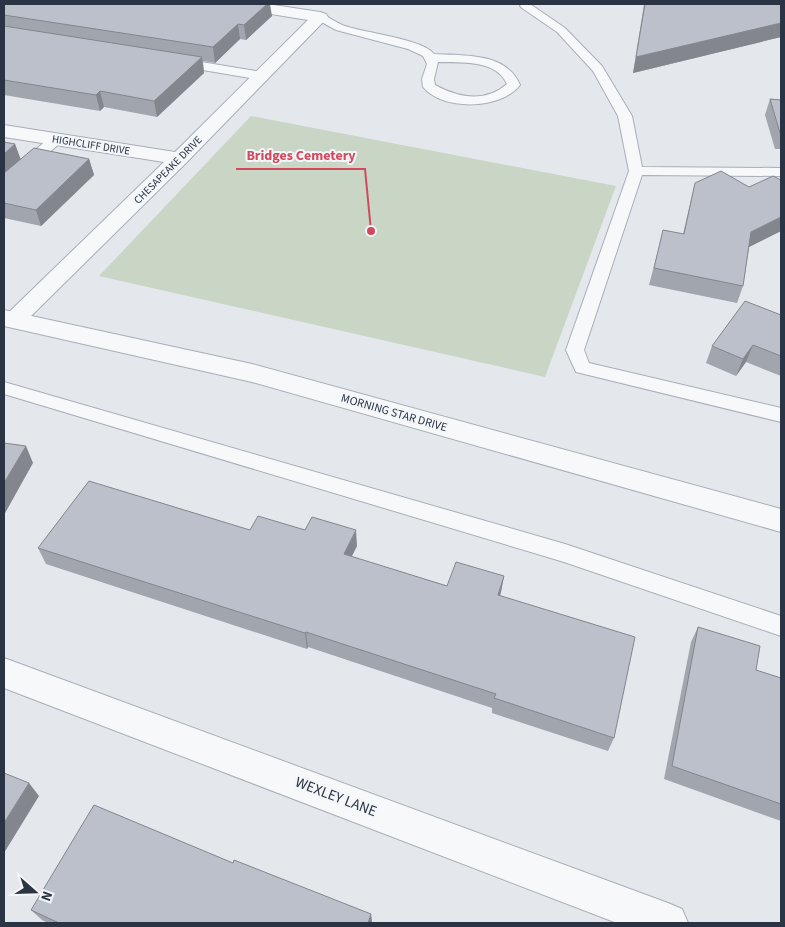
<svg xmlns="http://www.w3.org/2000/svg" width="785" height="927" viewBox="0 0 785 927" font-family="'Source Sans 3',sans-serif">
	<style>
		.green { fill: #c9d6c5 }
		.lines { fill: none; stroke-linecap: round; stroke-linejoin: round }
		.service-casing { stroke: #a9aeb7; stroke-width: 2 }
		.minor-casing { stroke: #a9aeb7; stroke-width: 2 }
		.tertiary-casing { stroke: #a9aeb7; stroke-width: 2 }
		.service { fill: #f7f8fa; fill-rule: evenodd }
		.minor { fill: #f7f8fa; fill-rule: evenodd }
		.tertiary { fill: #f7f8fa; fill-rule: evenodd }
		.wall { fill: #a1a5ae }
		.shaded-wall { fill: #83868d }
		.building { fill: #bbc0ca; stroke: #83868d }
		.labels { text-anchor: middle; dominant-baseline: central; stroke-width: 4; stroke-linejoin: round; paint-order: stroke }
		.far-street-label { font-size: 11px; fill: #2b3445; stroke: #f4f6f9 }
		.street-label { font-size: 12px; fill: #2b3445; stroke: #f4f6f9 }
		.near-street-label { font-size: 15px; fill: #2b3445; stroke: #f4f6f9 }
		.leader { fill: none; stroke: #d1495b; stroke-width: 2 }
		.callout-dot { fill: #d1495b; stroke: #f4f6f9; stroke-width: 2 }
		.callout-label { font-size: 14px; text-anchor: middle; font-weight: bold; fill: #d1495b; stroke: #f4f6f9; stroke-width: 4; stroke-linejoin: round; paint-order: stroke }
	</style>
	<rect width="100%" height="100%" fill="#e4e7ec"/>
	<path class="green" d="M251,116L616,186L545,377L99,276Z"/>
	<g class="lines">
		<defs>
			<path id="service" d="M522,4H530L565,28L602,66L632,116L642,167L781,168V176L642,175L584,350L589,363L781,408V422L576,372L566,350L629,171L618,116L593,71L557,32L522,8L520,6Z
				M320,14C329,16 336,23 345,26C365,33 423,39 434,54C465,56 506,52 520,85C501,110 442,111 423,87L422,79L427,64L423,56L408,49L336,30L316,19L314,17ZM438,62C461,63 496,59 507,84C485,103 459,98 435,85L434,79Z
				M177,58L262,72L268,76L262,80L173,65L171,62Z
				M55,136L60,137L62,140L60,143L9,188L4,189V178L50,137Z
				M4,382L565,544L781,616V636L564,562L4,394Z"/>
			<path id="minor" d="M232,4H267L320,12L326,14L328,17L186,163L22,325L14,328L6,325L4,317L6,315L164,162L4,137V125L175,152L308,20L240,9L235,7Z
				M4,658L668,903L682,909L688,923H617L4,688Z"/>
			<path id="tertiary" d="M4,310L252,364L781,509V532L252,382L4,326Z"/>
		</defs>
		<use href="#service" class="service-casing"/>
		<use href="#minor" class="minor-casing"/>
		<use href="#tertiary" class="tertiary-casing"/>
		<use href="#service" class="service"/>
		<use href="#minor" class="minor"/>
		<use href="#tertiary" class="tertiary"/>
	</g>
	<path class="wall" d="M4,4L272,16L246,40L240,39L215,63L203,61L204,73L157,117L104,107L100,111L4,95Z
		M644,4H781V37L633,73Z
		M770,99L781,100V149H775L765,115Z
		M4,142L15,144L20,159H89L94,175L41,226L4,218Z
		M781,180V231L749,247L743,286L737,303L649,285L659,247L683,234L695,183L749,187Z
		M781,315V376L746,362L736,376L706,363L712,346Z
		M250,530L357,546L351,557L447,586L504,576L500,596L614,738L608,751L492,713V708L308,647L307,649L46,564L38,548Z
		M698,627L756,670L781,678V821L664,779L691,642Z
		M233,863L371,914L372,923H48L42,920L31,910Z"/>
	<path class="shaded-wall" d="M267,4H270L272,16L246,40L244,25Z
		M781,23V37L633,73L636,57Z
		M238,24L240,39L215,63L213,47Z
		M202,57L204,73L157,117L154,101Z
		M100,91L104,107L100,111L96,95Z
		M15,144L21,160L4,176V154Z
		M89,159L94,175L41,226L36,210Z
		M781,217V231L745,249L751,232Z
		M753,345L746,362L736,376L743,359Z
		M26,446L33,463L4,515V483Z
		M356,530L357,546L345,570L344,554Z
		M504,576L501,592L495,611L498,595Z
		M306,632L308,647L307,649L305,633Z
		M29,783L39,796L4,853V823Z
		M371,914L372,923H368Z"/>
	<path class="building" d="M4,4H267L244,25L238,24L213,47L4,15Z
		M645,4H781V23L636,57Z
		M4,26L202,57L154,101L100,91L96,95L4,80Z
		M770,99L781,100V133H780Z
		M4,142L15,144L4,154Z
		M34,148L89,159L36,210L4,203V173Z
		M721,171L749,187L773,176L781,180V217L751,232L743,286L654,268L663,230L684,234L695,183Z
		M745,301L781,315V356L753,345L743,359L712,346Z
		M4,443L26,446L4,483Z
		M89,481L250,530L258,516L305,530L312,517L356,530L344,554L447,586L456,562L504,576L498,595L635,637L614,738L494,698L496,694L306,632L305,633L38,548Z
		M698,627L760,646L756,670L781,678V804L672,766Z
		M4,773L29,783L4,823Z
		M94,805L233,863L234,860L371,914L368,923H59L31,910Z"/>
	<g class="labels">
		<g class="far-street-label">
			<text transform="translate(91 145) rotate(9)">HIGHCLIFF DRIVE</text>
			<text transform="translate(168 170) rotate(-45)">CHESAPEAKE DRIVE</text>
		</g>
		<g class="street-label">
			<text transform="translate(394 413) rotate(16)">MORNING STAR DRIVE</text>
		</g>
		<g class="near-street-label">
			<text transform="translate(336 797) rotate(21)">WEXLEY LANE</text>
		</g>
	</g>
	<path class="leader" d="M371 231L365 169H236"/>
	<circle class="callout-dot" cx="371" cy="231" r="5"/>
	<g class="callout-label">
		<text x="301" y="160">Bridges Cemetery</text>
	</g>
	<rect width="785" height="927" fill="none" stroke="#2b3445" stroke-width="10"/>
	<g transform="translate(35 892) rotate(110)" stroke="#f4f6f9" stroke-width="4" paint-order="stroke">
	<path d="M0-4L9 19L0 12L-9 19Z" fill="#2b3445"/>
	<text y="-8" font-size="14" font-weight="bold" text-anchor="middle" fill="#2b3445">N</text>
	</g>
</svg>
